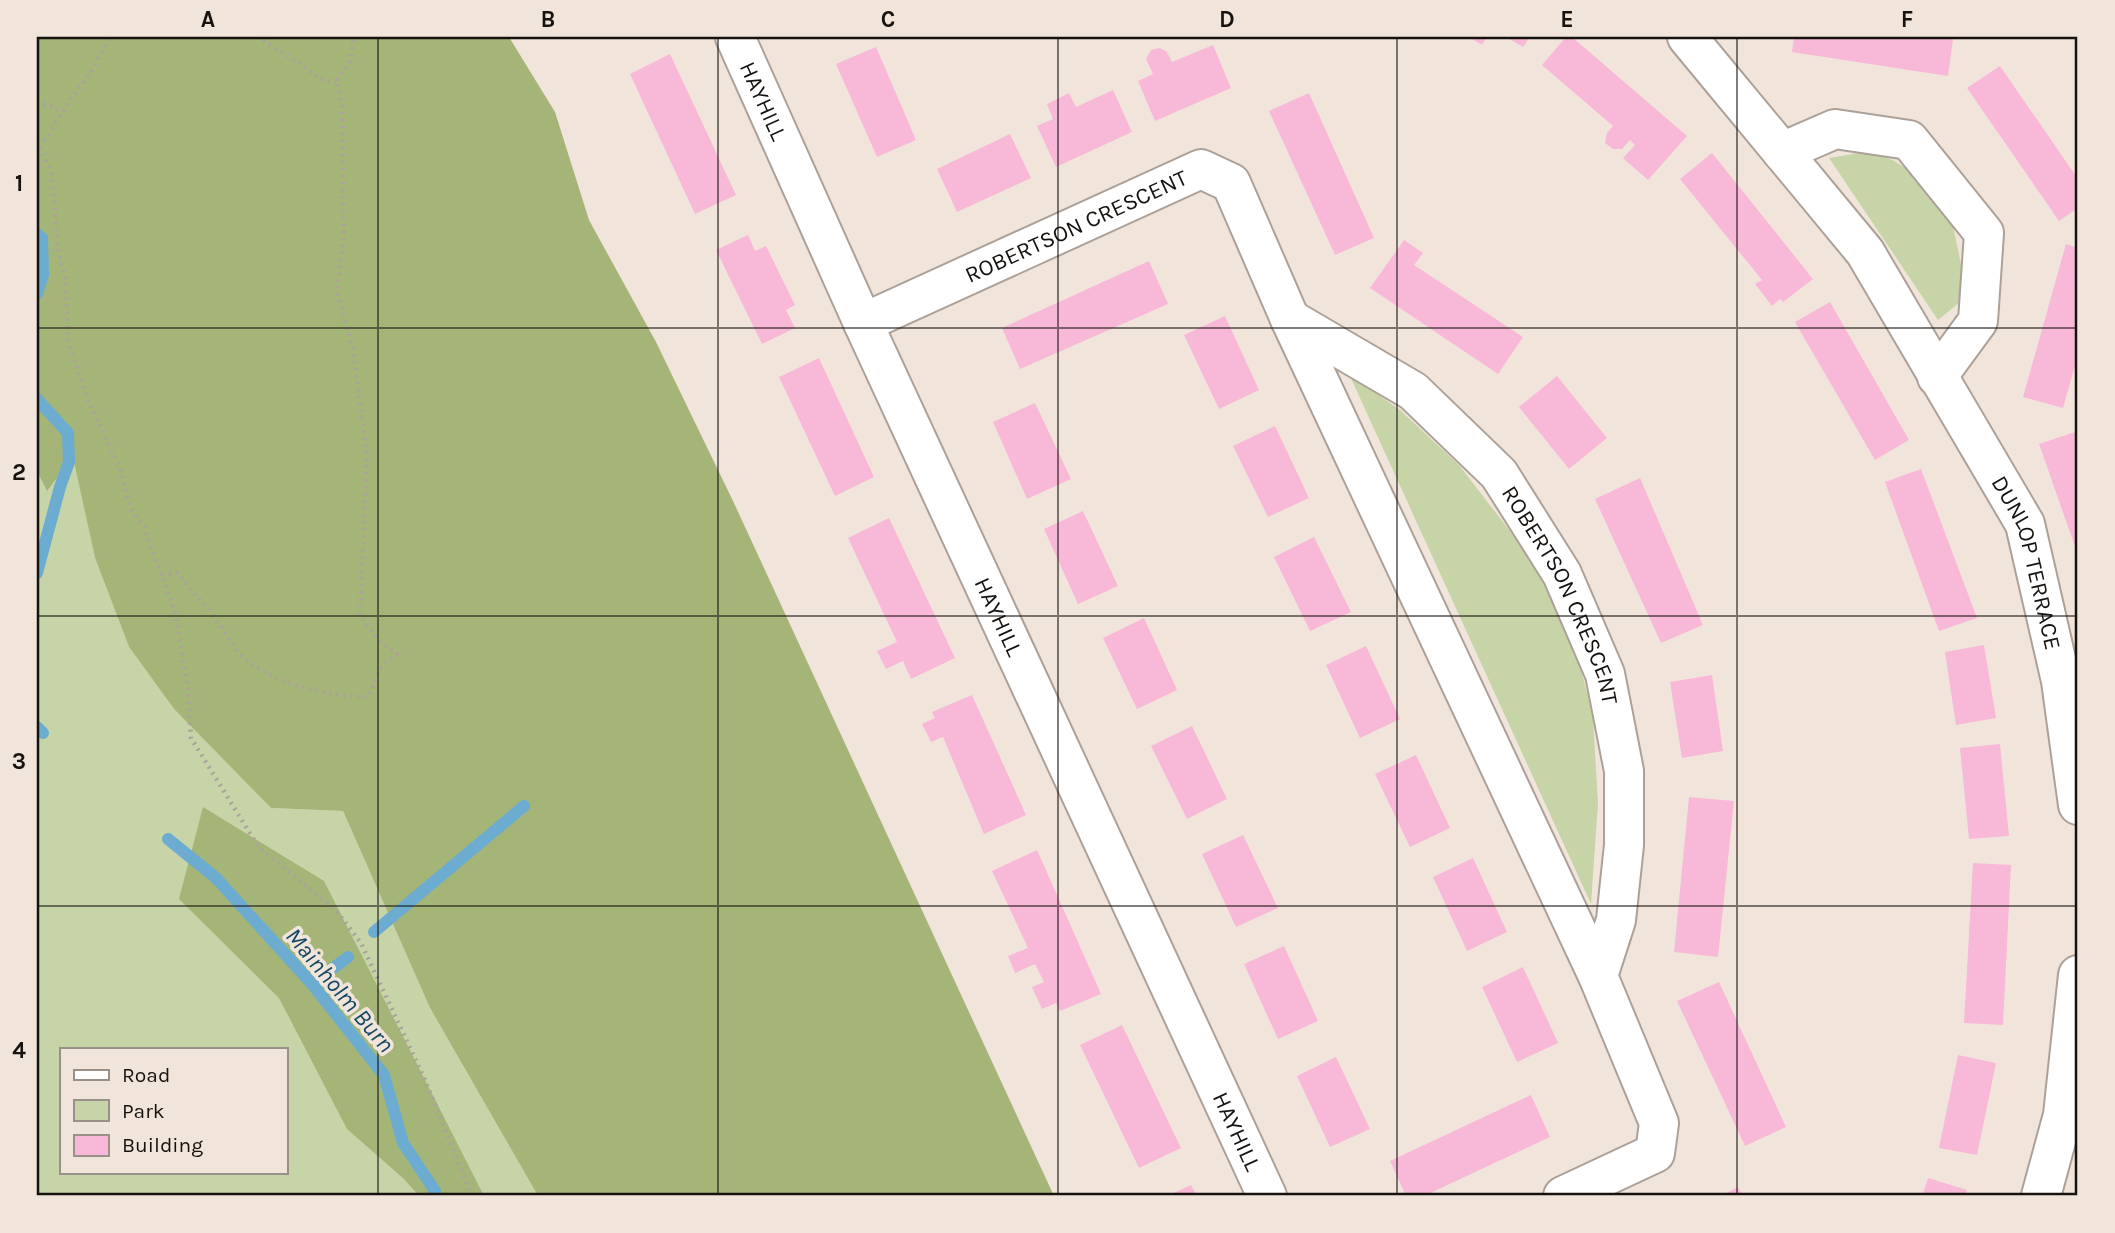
<svg xmlns="http://www.w3.org/2000/svg" width="2115" height="1233" viewBox="0 0 2115 1233" font-family="Karla,sans-serif">
	<style>
		.green { fill: #c7d4a8; fill-rule: evenodd }
		.forest { fill: #a5b577 }
		.lines { fill: none; stroke-linecap: round; stroke-linejoin: round }
		.stream { stroke: #6cacd1; stroke-width: 12 }
		.building { fill: #f8b8d8 }
		.minor-casing { stroke: #aca198; stroke-width: 42 }
		.path { stroke: #aba29a; stroke-width: 4.5; stroke-dasharray: 2 5; stroke-linecap: butt }
		.minor { stroke: #fff; stroke-width: 38 }
		.grid { fill: none; stroke: #16120f; stroke-width: 2; stroke-opacity: 0.55 }
		.labels { text-anchor: middle; dominant-baseline: central; stroke-width: 7; stroke-linejoin: round; paint-order: stroke }
		.street-label { font-size: 23px; fill: #16120f; stroke: #f1e5db }
		.water-label { font-size: 24px; font-style: italic; fill: #144862; stroke: #f1e5db }
		.neatline { fill: none; stroke: #16120f; stroke-width: 2.5 }
		.grid-label { font-size: 23px; text-anchor: middle; font-weight: bold; fill: #16120f }
	</style>
	<rect width="100%" height="100%" fill="#f1e5db"/>
	<path class="green" d="M1865,152L1893,160L1929,184L1952,221L1962,269L1959,303L1938,320L1829,158Z
		M1349,374L1400,410L1459,465L1536,565L1574,641L1593,717L1598,803L1591,904Z
		M37,389L68,433L95,558L129,647L174,709L271,808L343,811L430,1008L538,1196H37ZM61,1049H285V1172H61Z"/>
	<path class="forest" d="M37,37H509L555,112L589,220L656,342L733,501L1054,1196H538L430,1008L343,811L271,808L174,709L129,647L95,558L69,439V462L47,491L37,471Z
		M203,807L324,881L484,1196H419L404,1179L347,1129L279,998L179,899Z"/>
	<g class="lines">
		<path class="stream" d="M37,234L42,238L43,275L37,294
			M37,399L68,433L69,462L60,487L37,573
			M37,727L43,733
			M168,839L216,878L312,984L384,1075L403,1143L435,1191L436,1196
			M374,932L524,806
			M312,984L348,957"/>
	</g>
	<path class="building" d="M1469,37H1487L1482,45Z
		M1506,37H1530L1523,47Z
		M1566,37H1572L1687,136L1648,180L1623,158L1635,145L1630,140L1622,149H1613L1605,143L1607,133L1613,126L1542,65Z
		M1794,37H1940L1953,39L1948,76L1792,52Z
		M1213,45L1231,88L1155,121L1138,81L1153,74L1146,59L1151,50L1160,48L1167,52L1172,62Z
		M876,47L916,140L877,157L836,64Z
		M670,54L736,195L695,214L630,74Z
		M2000,66L2078,179V208L2059,221L1967,88Z
		M1113,90L1132,132L1056,167L1037,126L1053,119L1047,104L1069,93L1076,107Z
		M1309,93L1374,238L1335,255L1269,111Z
		M1010,134L1031,178L957,212L937,169Z
		M1712,153L1813,279L1783,302L1780,299L1772,306L1755,284L1762,280L1680,179Z
		M748,235L755,251L766,246L795,305L786,310L795,328L762,344L716,250Z
		M1404,240L1423,253L1414,265L1523,337L1498,374L1370,288Z
		M2066,244L2078,248V355L2063,408L2023,397Z
		M1149,261L1168,304L1020,369L1002,328Z
		M1830,302L1909,440L1875,460L1795,322Z
		M1225,316L1259,390L1219,409L1184,335Z
		M819,358L874,477L835,496L779,377Z
		M1557,376L1607,438L1569,469L1519,407Z
		M1035,403L1071,479L1027,499L993,422Z
		M1275,426L1309,498L1268,517L1233,446Z
		M2078,431V555L2039,444Z
		M1921,469L1977,618L1939,631L1885,482Z
		M1640,478L1703,625L1661,643L1595,499Z
		M1083,511L1118,586L1078,604L1044,529Z
		M889,518L955,658L911,679L903,661L886,669L877,651L897,642L848,538Z
		M1314,537L1351,612L1310,631L1274,557Z
		M1144,618L1177,690L1137,709L1103,638Z
		M1984,645L1996,718L1956,725L1945,652Z
		M1366,646L1400,719L1360,738L1326,665Z
		M1712,675L1723,751L1682,758L1670,682Z
		M972,695L1026,815L984,834L943,737L931,742L922,724L935,718L932,712Z
		M1192,726L1227,799L1187,819L1151,746Z
		M2000,744L2009,836L1969,839L1960,748Z
		M1416,755L1450,828L1410,847L1375,774Z
		M1689,797L1734,801L1718,957L1674,952Z
		M1243,835L1278,908L1236,927L1202,854Z
		M1037,850L1101,994L1060,1011L1056,1003L1042,1009L1032,987L1044,982L1035,964L1015,973L1008,956L1028,948L992,871Z
		M1473,858L1507,932L1467,951L1433,877Z
		M1973,863L2011,865L2003,1025L1964,1023Z
		M1284,946L1318,1021L1278,1039L1244,964Z
		M1523,967L1558,1043L1517,1062L1482,987Z
		M1719,982L1786,1127L1745,1146L1677,1001Z
		M1122,1025L1181,1148L1139,1168L1080,1045Z
		M1958,1055L1996,1063L1977,1155L1939,1148Z
		M1336,1057L1370,1129L1330,1147L1297,1076Z
		M1531,1095L1550,1137L1424,1196H1406L1390,1161Z
		M1928,1178L1967,1190L1965,1196H1922Z
		M1191,1185L1197,1196H1167Z
		M1738,1187L1743,1196H1720Z"/>
	<g class="lines">
		<defs>
			<g id="minor">
				<path id="s1" d="M735,37L863,323L1267,1196"/>
				<path id="s2" d="M1687,37L1865,252L2025,524L2061,681L2078,805"/>
				<path d="M1782,152L1835,129L1909,140L1984,233L1978,321L1937,377"/>
				<path id="s3" d="M1290,319L1413,391L1499,474L1562,574L1605,674L1624,771V845L1616,920L1598,976"/>
				<path id="s4" d="M863,323L1201,169L1231,183L1290,319L1598,976L1659,1123L1655,1153L1563,1196"/>
				<path d="M2041,1196L2063,1115L2078,975"/>
			</g>
		</defs>
		<use href="#minor" class="minor-casing"/>
		<path class="path" d="M257,37L298,62L319,79L336,82
			M37,101L62,111
			M37,141L52,175L58,249L66,282L68,341L87,398L120,468L129,506L144,527L175,612L188,689L191,738L259,848L335,909L361,943L425,1080L472,1196
			M37,142L46,139L70,100L90,74L109,37
			M162,575L177,573C191,590 206,606 219,624C228,635 234,650 245,659C277,685 328,696 368,697L381,667L397,654L379,640L360,615L367,456L353,349L337,292L344,233L342,103L336,82L350,61L354,37"/>
		<use href="#minor" class="minor"/>
	</g>
	<path class="grid" d="M378,37V1196M718,37V1196M1058,37V1196M1397,37V1196M1737,37V1196M37,328H2078M37,616H2078M37,906H2078"/>
	<g class="labels">
		<g class="street-label">
			<text stroke="none"><textPath href="#s1" startOffset="70">HAYHILL</textPath></text>
			<text stroke="none"><textPath href="#s4" startOffset="234">ROBERTSON CRESCENT</textPath></text>
			<text stroke="none"><textPath href="#s2" startOffset="632">DUNLOP TERRACE</textPath></text>
			<text stroke="none"><textPath href="#s3" startOffset="399">ROBERTSON CRESCENT</textPath></text>
			<text stroke="none"><textPath href="#s1" startOffset="637">HAYHILL</textPath></text>
			<text stroke="none"><textPath href="#s1" startOffset="1204">HAYHILL</textPath></text>
		</g>
		<g class="water-label">
			<text transform="translate(340 990) rotate(50)">Mainholm Burn</text>
		</g>
	</g>
	<rect width="2115" height="1233" fill="none" stroke="#f1e5db" stroke-width="77"/>
	<rect x="60" y="1048" width="228" height="126" fill="#f1e5db" stroke="#999189" stroke-width="2"/>
	<rect x="74" y="1070" width="35" height="10" fill="#ffffff" stroke="#999189" stroke-width="2"/>
	<text x="122" y="1082" font-size="21" fill="#16120f">Road</text>
	<rect x="74" y="1100" width="35" height="21" fill="#c7d4a8" stroke="#999189" stroke-width="2"/>
	<text x="122" y="1118" font-size="21" fill="#16120f">Park</text>
	<rect x="74" y="1135" width="35" height="21" fill="#f8b8d8" stroke="#999189" stroke-width="2"/>
	<text x="122" y="1152" font-size="21" fill="#16120f">Building</text>
	<rect x="38" y="38" width="2038" height="1156" class="neatline"/>
	<g class="grid-label">
		<text x="208" y="27">A</text>
		<text x="548" y="27">B</text>
		<text x="888" y="27">C</text>
		<text x="1227" y="27">D</text>
		<text x="1567" y="27">E</text>
		<text x="1907" y="27">F</text>
		<text x="19" y="191">1</text>
		<text x="19" y="480">2</text>
		<text x="19" y="769">3</text>
		<text x="19" y="1058">4</text>
	</g>
</svg>
